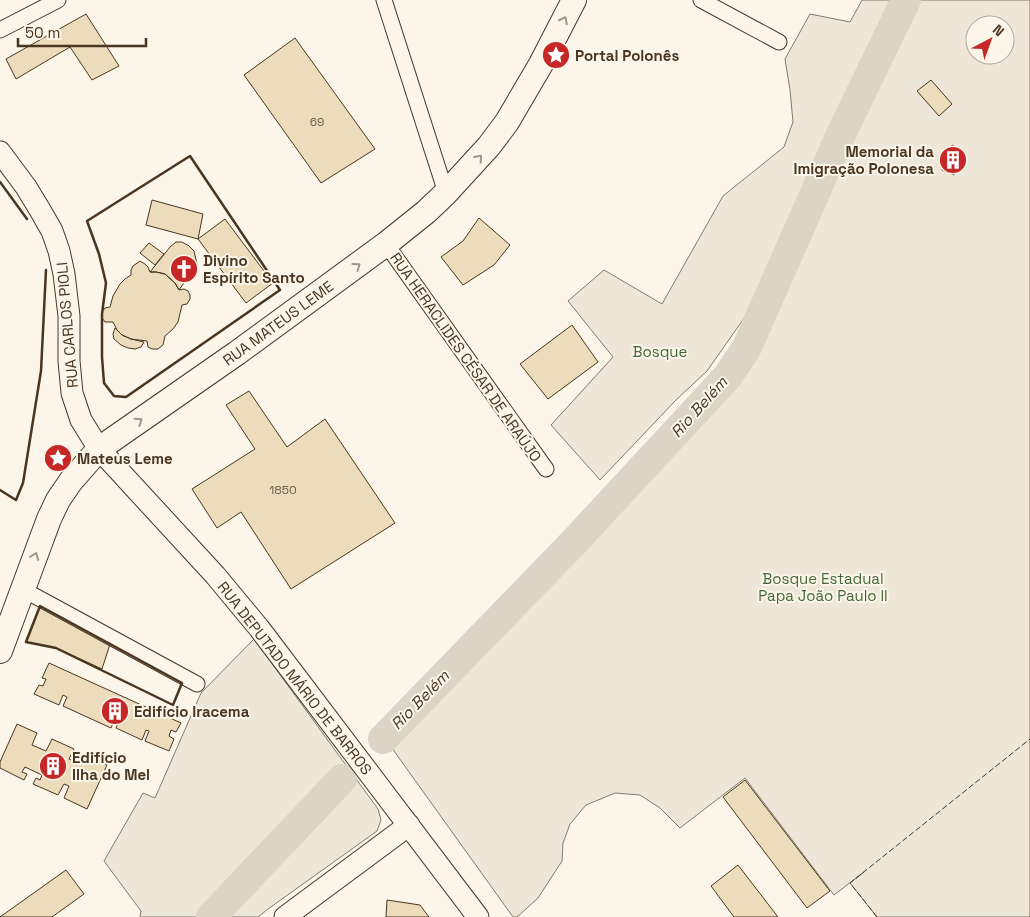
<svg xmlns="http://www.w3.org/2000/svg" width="1030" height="917" viewBox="0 0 1030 917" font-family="'Space Grotesk',sans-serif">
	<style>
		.green { fill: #ede6d9; stroke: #887966; fill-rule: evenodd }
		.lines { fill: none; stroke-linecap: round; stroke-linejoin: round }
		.river { stroke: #dcd4c6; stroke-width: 30 }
		.building { fill: #ecdcbc; stroke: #4a3520 }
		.street-casing { stroke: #4a3520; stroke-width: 17 }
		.secondary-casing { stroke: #4a3520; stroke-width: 23 }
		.primary-casing { stroke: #4a3520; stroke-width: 26 }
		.street { stroke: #fbf6e9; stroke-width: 15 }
		.secondary { stroke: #fbf6e9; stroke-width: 21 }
		.primary { stroke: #fbf6e9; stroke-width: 24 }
		.fence { stroke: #4a3520; stroke-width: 1; stroke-dasharray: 6 2.5; stroke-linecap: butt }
		.wall { stroke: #4a3520; stroke-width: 2.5 }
		.oneway { stroke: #a29684 }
		.labels { text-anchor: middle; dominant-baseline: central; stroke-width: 4; stroke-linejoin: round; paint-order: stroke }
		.number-label { font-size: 12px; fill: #725f47 }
		.poi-label { font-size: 15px; font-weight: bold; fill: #4a3520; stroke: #fbf6e9; text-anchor: start }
		.street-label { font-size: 15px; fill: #4a3520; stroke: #fbf6e9 }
		.park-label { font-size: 15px; fill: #436837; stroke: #fbf6e9 }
		.water-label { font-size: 16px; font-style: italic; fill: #4a3520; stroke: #fbf6e9 }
	</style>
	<rect width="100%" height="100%" fill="#fbf6e9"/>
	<path class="green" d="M862,0H899L888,17L826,143L754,304L707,371L676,400L600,480L551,425L613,357L568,301L604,270L662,304L723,196L784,147L793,122L790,90L785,59L810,14L850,22Z
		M916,0H1030V917H877L850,883L864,872L834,895L745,778L680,828L660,808L640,795L615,793L586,805L570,824L563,843L562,861L538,898L517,917H513L389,744L728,389L752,352L822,194ZM975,25H1005V55H975Z
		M254,639L378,809L381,820L377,831L268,909L258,917H140L141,911L104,861L143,793L155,798L201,693Z"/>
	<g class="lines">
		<path class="river" d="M383,739L574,542L727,377L746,349L842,132L906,0
			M211,917L342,779"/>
	</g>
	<path class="building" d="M86,14L119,66L92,80L70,47L16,79L6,59Z
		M295,38L375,149L321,183L244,75Z
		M931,80L952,104L939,116L917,91Z
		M952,145L964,151L954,175L942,170Z
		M152,200L203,214L198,239L146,225Z
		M479,218L510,245L494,265L463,285L441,257L463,241Z
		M225,219L273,283L246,303L198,239Z
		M176,242H182L189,246L194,251L197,264L179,290L175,283L165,274L156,272H150L170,247Z
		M149,243L164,254L155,265L140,253Z
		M140,261L145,264L148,267L150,272H156L165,274L175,283L179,290L184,289L188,291L190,295V299L187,304L182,305L178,322L173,329L165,336L163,345L158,349H152L148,347L147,341L131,339L122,335L117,330L113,322H105L102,318V312L105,308L110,307L113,296L120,284L125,279L131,275V270L133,266Z
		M572,325L598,362L548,399L520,364Z
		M115,328L122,335L131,339L144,342L141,347L135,349L128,348L121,345L114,339L113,334Z
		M249,391L287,447L325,419L395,523L291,589L241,512L217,528L192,489L255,449L226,405Z
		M40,606L110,644L102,669L56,648L26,642Z
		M49,663L181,723L176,732L171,730L169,736L174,739L169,751L145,741L149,731L146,730L142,740L116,728L120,719L116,717L111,728L63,706L67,697L63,695L59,705L34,694L39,685L43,686L46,679L42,678Z
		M17,724L37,733L32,745L46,751L52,739L74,749L69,759L80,764L85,755L107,765L87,809L64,798L69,786L64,784L58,795L33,784L36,778L40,780L42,775L25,767L22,772L27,774L24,780L0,768V762Z
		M745,780L830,891L807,908L723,797Z
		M738,865L778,917H734L711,886Z
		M66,870L84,894L52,917H0Z
		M387,900L420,905L429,917H386Z"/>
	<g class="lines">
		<defs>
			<path id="street" d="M384,0L446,193
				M701,0L779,42
				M0,30L58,0
				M386,244L546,469
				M22,589L197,684"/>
			<path id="secondary" d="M0,152L26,187L40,210L52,231L59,251L64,274L69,316V361L72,393L81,420L99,449L215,575L259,628L478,917
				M285,917L409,825"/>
			<path id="primary" d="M0,651L49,519L58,500L71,481L99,449L237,353L386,244L426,212L446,193L489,146L507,122L541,64L574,0"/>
		</defs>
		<use href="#street" class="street-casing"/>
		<use href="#secondary" class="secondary-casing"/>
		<use href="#primary" class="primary-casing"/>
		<use href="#street" class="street"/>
		<use href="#secondary" class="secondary"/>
		<use href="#primary" class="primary"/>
		<path class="fence" d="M877,917L850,883L1030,739"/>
		<path class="wall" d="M190,156L280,290L126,397L114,396L104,383L102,357V314L106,283L99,254L87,221Z
			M0,182L27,219
			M0,490L16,500L23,483L41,371L46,270
			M40,606L182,683L173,705L56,648L26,642Z"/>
	</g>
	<defs><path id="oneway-chevron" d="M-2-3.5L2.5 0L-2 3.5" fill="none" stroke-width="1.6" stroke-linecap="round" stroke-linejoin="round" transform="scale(1.25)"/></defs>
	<g class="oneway">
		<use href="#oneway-chevron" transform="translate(564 20) rotate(-63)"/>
		<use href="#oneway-chevron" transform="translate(479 158) rotate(-49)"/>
		<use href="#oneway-chevron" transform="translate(357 266) rotate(-36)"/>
		<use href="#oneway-chevron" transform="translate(139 421) rotate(-35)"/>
		<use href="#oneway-chevron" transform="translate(35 556) rotate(-69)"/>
	</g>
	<defs>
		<symbol id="sight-disc" viewBox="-11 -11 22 22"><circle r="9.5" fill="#c62828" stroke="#fbf6e9"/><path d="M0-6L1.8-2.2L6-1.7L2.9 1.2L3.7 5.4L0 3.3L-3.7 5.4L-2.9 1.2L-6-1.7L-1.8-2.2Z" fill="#fff"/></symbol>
		<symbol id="building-disc" viewBox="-11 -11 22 22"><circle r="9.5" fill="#c62828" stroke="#fbf6e9"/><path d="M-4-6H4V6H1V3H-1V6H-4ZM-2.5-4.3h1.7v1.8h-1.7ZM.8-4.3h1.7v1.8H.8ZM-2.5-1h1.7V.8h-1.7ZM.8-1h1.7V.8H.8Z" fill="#fff"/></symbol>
		<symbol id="church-disc" viewBox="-11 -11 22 22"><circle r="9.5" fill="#c62828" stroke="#fbf6e9"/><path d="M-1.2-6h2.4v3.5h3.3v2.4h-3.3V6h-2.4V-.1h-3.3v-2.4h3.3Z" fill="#fff"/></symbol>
	</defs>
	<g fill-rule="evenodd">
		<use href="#sight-disc" x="540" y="39" width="32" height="32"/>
		<use href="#building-disc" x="937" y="144" width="32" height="32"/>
		<use href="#church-disc" x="168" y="253" width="32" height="32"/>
		<use href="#sight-disc" x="42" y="442" width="32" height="32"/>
		<use href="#building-disc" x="99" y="695" width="32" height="32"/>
		<use href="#building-disc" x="37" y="750" width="32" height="32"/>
	</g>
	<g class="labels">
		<g class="number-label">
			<text x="317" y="122">69</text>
			<text x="283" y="490">1850</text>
		</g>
		<g class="poi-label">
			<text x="575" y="55">Portal Polonês</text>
			<text x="934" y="151" text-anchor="end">Memorial da<tspan x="934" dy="17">Imigração Polonesa</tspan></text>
			<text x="203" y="260">Divino<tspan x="203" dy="17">Espírito Santo</tspan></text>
			<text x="77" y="458">Mateus Leme</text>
			<text x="134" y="711">Edifício Iracema</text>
			<text x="72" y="757">Edifício<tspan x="72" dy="17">Ilha do Mel</tspan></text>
		</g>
		<g class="street-label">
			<text transform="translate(278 323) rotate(-36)">RUA MATEUS LEME</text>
			<text transform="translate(67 325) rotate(-95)">RUA CARLOS PIOLI</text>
			<text transform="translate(466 357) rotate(55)">RUA HERACLIDES CÉSAR DE ARAÚJO</text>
			<text transform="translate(295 678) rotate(52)">RUA DEPUTADO MÁRIO DE BARROS</text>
		</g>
		<g class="park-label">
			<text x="660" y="351">Bosque</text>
			<text x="823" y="578">Bosque Estadual<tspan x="823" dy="17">Papa João Paulo II</tspan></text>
		</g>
		<g class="water-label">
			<text transform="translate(699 407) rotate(-48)">Rio Belém</text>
			<text transform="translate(420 700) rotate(-46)">Rio Belém</text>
		</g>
	</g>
	<g transform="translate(990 40) rotate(41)"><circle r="24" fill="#fbf6e9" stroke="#b4a999"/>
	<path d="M0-4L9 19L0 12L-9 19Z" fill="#c62828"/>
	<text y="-8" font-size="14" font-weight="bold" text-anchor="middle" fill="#4a3520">N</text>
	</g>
	<path d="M18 38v8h128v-8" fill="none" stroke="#4a3520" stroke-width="2.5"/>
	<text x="25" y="38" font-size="15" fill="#4a3520" stroke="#fbf6e9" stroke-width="4" paint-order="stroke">50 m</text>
</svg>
